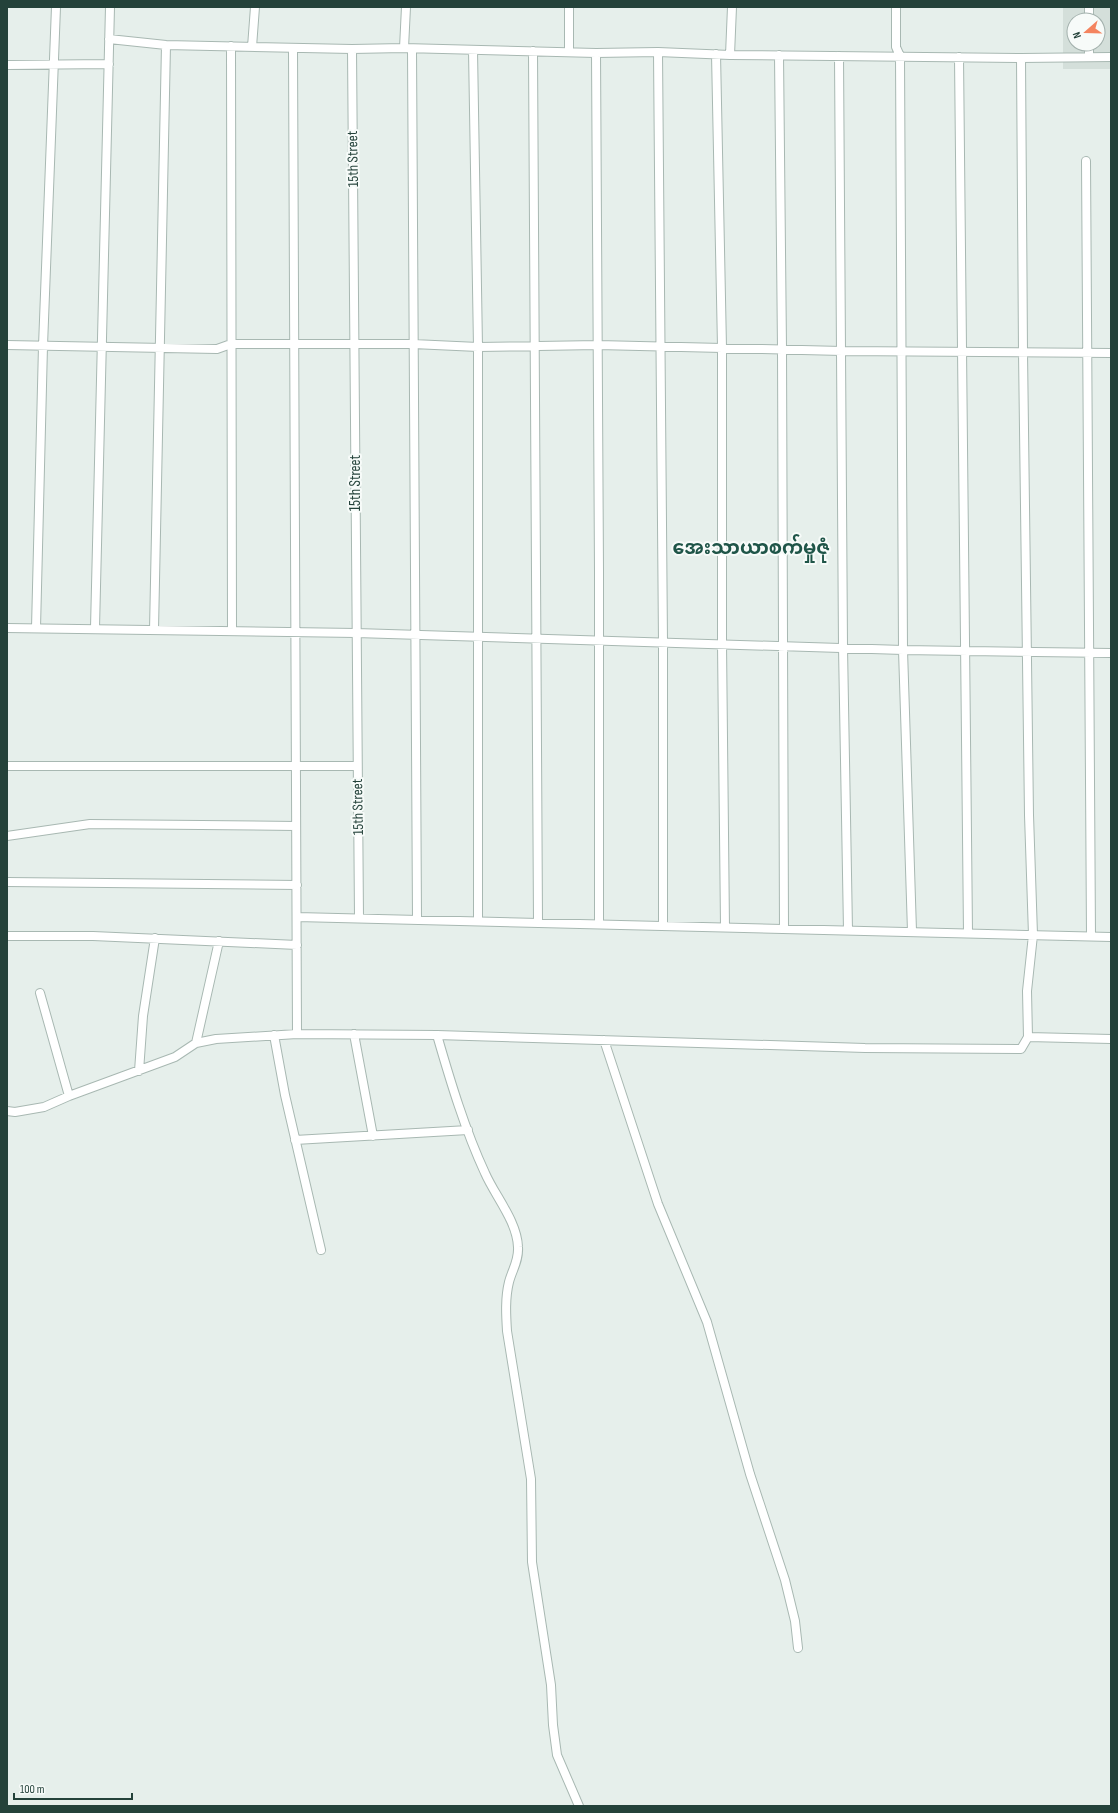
<svg xmlns="http://www.w3.org/2000/svg" width="1118" height="1813" viewBox="0 0 1118 1813" font-family="'Sofia Sans Condensed','Noto Sans Myanmar',sans-serif">
	<style>
		.built { fill: #d4dfda; fill-rule: evenodd }
		.lines { fill: none; stroke-linecap: round; stroke-linejoin: round }
		.minor-casing { stroke: #a8b8b2; stroke-width: 10 }
		.minor { stroke: #fff; stroke-width: 8 }
		.labels { text-anchor: middle; dominant-baseline: central; stroke-width: 4; stroke-linejoin: round; paint-order: stroke }
		.street-label { font-size: 15px; fill: #24423a; stroke: #f7fbf9 }
		.district-label { font-size: 19px; font-weight: bold; fill: #1f5548; stroke: #f7fbf9 }
	</style>
	<rect width="100%" height="100%" fill="#e6efeb"/>
	<path class="built" d="M1063,7H1111V69H1063ZM1074,20H1098V44H1074Z"/>
	<g class="lines">
		<defs>
			<path id="minor" d="M569,7V52
				M896,7V47L900,56L903,650L912,931
				M1089,20V7
				M109,39L166,45L352,49L404,48L596,53L658,52L730,55L1021,58L1111,57
				M231,46L232,631
				M252,47L255,7
				M293,48L297,1034
				M404,48L406,7
				M352,49L359,917
				M412,49L417,918
				M473,50L478,347V920
				M533,51L538,921
				M658,52L663,642V925
				M596,53L599,571V923
				M716,54L722,347V644L725,927
				M730,55L732,7
				M779,55L782,349L784,928
				M839,56L843,647L848,930
				M1089,56V44
				M959,57L968,933
				M7,65L109,64
				M1086,161L1091,936
				M7,345L217,349L231,344H413L478,347L598,345L842,351L1111,353
				M7,628L356,633L903,650L1111,653
				M36,628L43,346L56,7
				M95,628L110,7
				M154,630L166,45
				M7,766H357
				M7,836L90,824L296,826
				M7,882L297,885
				M297,917L1111,937
				M7,936H93L297,945
				M40,993L69,1096
				M354,1034L373,1136
				M274,1035L285,1095L321,1250
				M437,1035C450,1080 465,1130 485,1173C495,1196 517,1221 518,1247C519,1261 512,1270 509,1282C505,1298 506,1315 507,1331L531,1479L532,1562L551,1685L553,1725L557,1755L579,1806
				M1028,1037L1111,1039
				M604,1040L658,1204L707,1322L750,1474L785,1580L795,1621L798,1648
				M196,1043L219,941
				M139,1071L143,1016L155,938
				M7,1111L15,1112L44,1107L69,1096L175,1057L196,1043L216,1039L297,1034L437,1035L865,1048L1021,1049L1028,1037L1027,991L1033,935L1029,815L1023,352L1021,58
				M295,1140L468,1130"/>
		</defs>
		<use href="#minor" class="minor-casing"/>
		<use href="#minor" class="minor"/>
	</g>
	<g class="labels">
		<g class="street-label">
			<text transform="translate(353 159) rotate(-91)">15th Street</text>
			<text transform="translate(355 483) rotate(-90)">15th Street</text>
			<text transform="translate(358 807) rotate(-91)">15th Street</text>
		</g>
		<g class="district-label">
			<text x="751" y="548">အေးသာယာစက်မှုဇုံ</text>
		</g>
	</g>
	<rect width="1118" height="1813" fill="none" stroke="#24423a" stroke-width="16"/>
	<g transform="translate(1086 32) rotate(250)"><circle r="19" fill="#f7fbf9" stroke="#a3b1ad"/>
	<path d="M0-3L7 15L0 10L-7 15Z" fill="#f4845f"/>
	<text y="-6" font-size="11" font-weight="bold" text-anchor="middle" fill="#24423a">N</text>
	</g>
	<path d="M14 1793v6h118v-6" fill="none" stroke="#24423a" stroke-width="2"/>
	<text x="20" y="1793" font-size="12" fill="#24423a" stroke="#f7fbf9" stroke-width="3" paint-order="stroke">100 m</text>
</svg>
